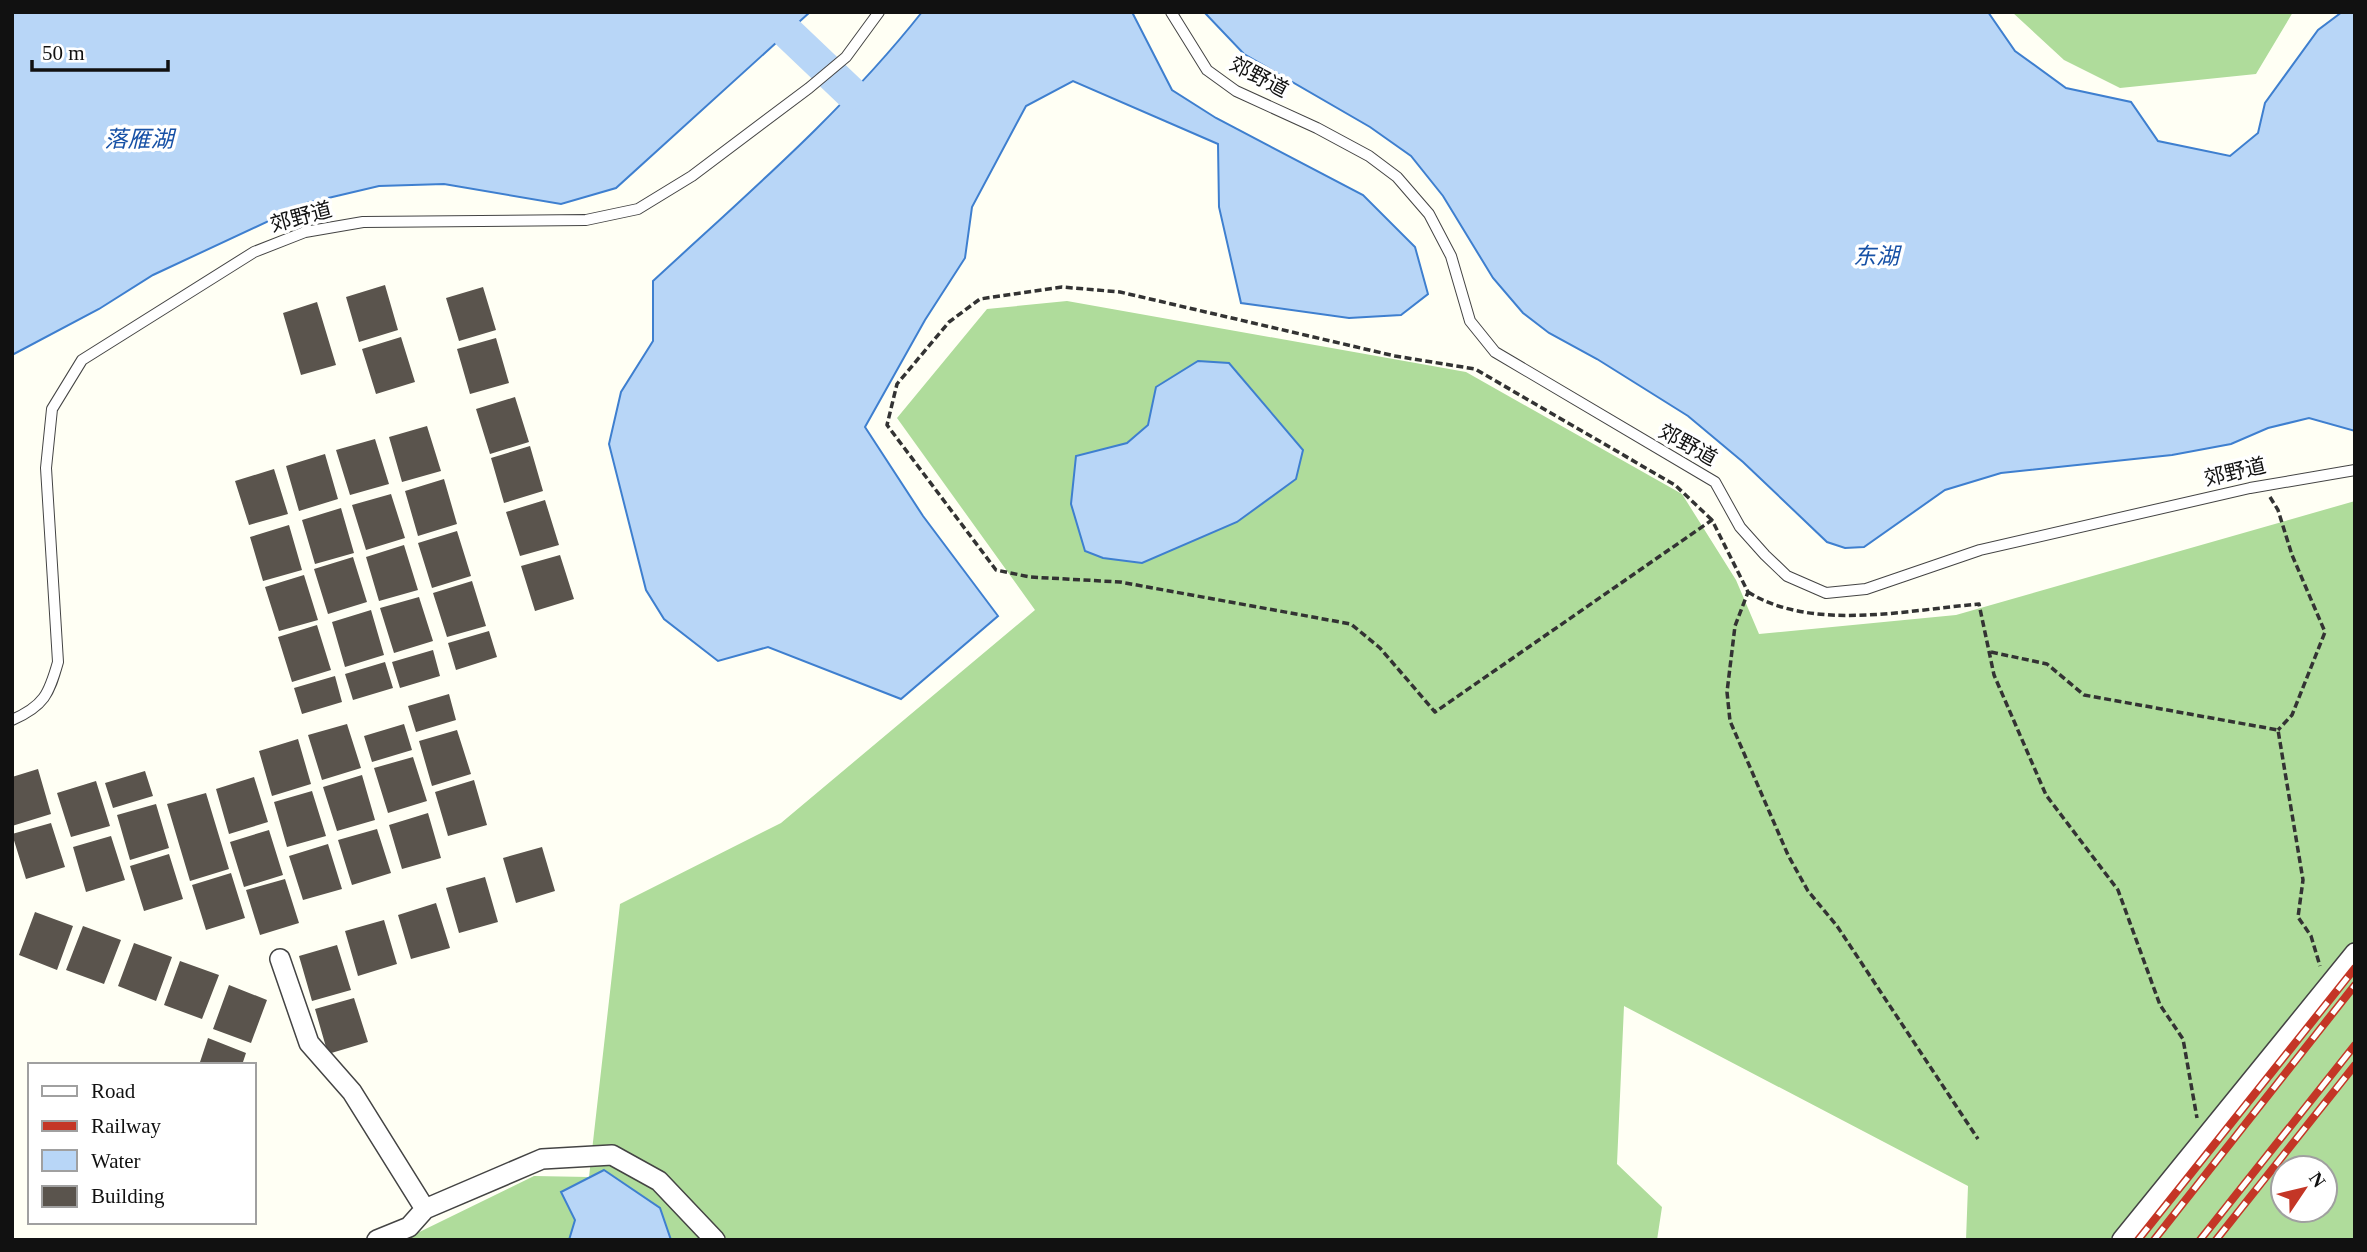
<svg xmlns="http://www.w3.org/2000/svg" width="2367" height="1252" viewBox="0 0 2367 1252" font-family="'Times New Roman','Noto Sans SC',serif">
	<style>
		.forest { fill: #afdc9b; fill-rule: evenodd }
		.water { fill: #b8d6f7; stroke: #3e7fcf; stroke-width: 2 }
		.lines { fill: none; stroke-linecap: round; stroke-linejoin: round }
		.river { stroke: #b8d6f7; stroke-width: 33 }
		.building { fill: #5a544d }
		.lane-casing { stroke: #444; stroke-width: 12 }
		.street-casing { stroke: #444; stroke-width: 22 }
		.path { stroke: #333; stroke-width: 3.5; stroke-dasharray: 7 3.5; stroke-linecap: butt }
		.lane { stroke: #fff; stroke-width: 10 }
		.street { stroke: #fff; stroke-width: 19 }
		.rail-casing { stroke: #c43626; stroke-width: 8 }
		.rail { stroke: #fff; stroke-width: 5; stroke-dasharray: 16; stroke-linecap: butt }
		.labels { text-anchor: middle; dominant-baseline: central; stroke-width: 7; stroke-linejoin: round; paint-order: stroke }
		.street-label { font-size: 21px; fill: #111; stroke: #fff }
		.water-label { font-size: 23px; font-style: italic; fill: #1751a6; stroke: #fff }
	</style>
	<rect width="100%" height="100%" fill="#fffff4"/>
	<path class="forest" d="M2012,12H2293L2256,74L2120,88L2064,60Z
		M1067,301L1466,372L1682,494L1736,580L1759,634L1956,615L2355,501V1240H1966L1968,1186L1624,1006L1617,1164L1662,1207L1657,1240H671L660,1208L575,1220L569,1240H403L534,1176L589,1177L620,904L781,823L1035,610L897,418L987,309ZM1198,361L1229,364L1071,504L1077,456L1127,443L1148,425L1156,387ZM2283,1168H2325V1210H2283Z"/>
	<path class="water" d="M12,12H810L616,188L561,204L444,184L379,186L307,203L153,275L99,309L12,355Z
		M922,12H1132L1172,90L1216,118L1363,195L1415,247L1428,294L1401,315L1349,318L1241,303L1219,207L1218,144L1073,81L1026,106L972,207L965,258L925,320L865,427L923,516L998,616L901,699L768,647L718,661L664,619L646,590L609,444L621,392L653,341V281C746,195 843,112 922,12Z
		M1204,12H1988L2015,51L2066,88L2131,102L2158,141L2230,156L2258,133L2265,103L2318,30L2342,12H2355V431L2309,418L2268,428L2231,444L2172,455L2001,473L1945,490L1864,547L1845,548L1827,542L1743,462L1688,416L1597,359L1549,333L1523,313L1493,278L1443,196L1411,156L1370,127L1244,54Z
		M1198,361L1229,363L1303,450L1296,479L1237,522L1142,563L1103,558L1085,551L1071,504L1076,456L1127,443L1148,425L1156,387Z
		M604,1170L660,1208L671,1240H569L575,1220L561,1192Z"/>
	<g class="lines">
		<path class="river" d="M788,33L851,93"/>
	</g>
	<path class="building" d="M385,285L398,330L359,342L346,297Z
		M483,287L496,330L459,341L446,298Z
		M317,302L336,365L301,375L283,313Z
		M401,337L415,382L376,394L362,349Z
		M496,338L509,383L470,394L457,349Z
		M515,397L529,442L490,454L476,409Z
		M427,426L441,471L402,482L389,437Z
		M375,439L389,484L350,495L336,450Z
		M530,446L543,491L504,503L491,458Z
		M325,454L338,499L299,511L286,466Z
		M274,469L288,514L249,525L235,481Z
		M444,479L457,524L418,536L405,491Z
		M391,494L405,538L366,550L352,505Z
		M545,500L559,545L520,556L506,512Z
		M341,508L354,553L315,564L302,520Z
		M289,525L302,570L263,581L250,537Z
		M457,531L471,576L432,588L418,543Z
		M404,545L418,590L379,601L366,557Z
		M560,555L574,599L535,611L521,566Z
		M353,557L367,602L328,614L314,569Z
		M304,575L318,620L279,631L265,587Z
		M472,581L486,626L447,637L433,593Z
		M419,597L433,641L394,653L380,608Z
		M371,610L384,655L345,667L332,622Z
		M317,625L331,670L292,682L278,637Z
		M489,631L497,657L456,670L448,643Z
		M433,650L440,676L400,688L392,662Z
		M385,662L393,688L353,700L345,674Z
		M335,676L342,702L302,714L294,688Z
		M449,694L456,720L416,732L408,706Z
		M347,724L361,768L322,780L308,735Z
		M404,724L412,750L372,762L364,736Z
		M457,730L471,774L432,786L419,741Z
		M298,739L311,784L272,796L259,751Z
		M413,757L427,801L388,813L374,768Z
		M38,769L51,814L12,826V777Z
		M145,771L153,796L113,808L105,783Z
		M362,775L375,820L337,831L323,787Z
		M254,777L268,822L229,834L216,789Z
		M474,780L487,825L448,836L435,792Z
		M96,781L110,826L71,837L57,793Z
		M312,791L326,836L287,847L274,802Z
		M206,793L229,869L190,881L167,804Z
		M156,804L169,848L130,860L117,815Z
		M428,813L441,858L402,869L389,825Z
		M51,823L65,867L26,879L12,834Z
		M377,829L391,873L352,885L338,840Z
		M269,830L283,875L244,887L230,842Z
		M111,836L125,880L86,892L73,847Z
		M328,844L342,889L303,900L289,856Z
		M542,847L555,891L516,903L503,858Z
		M169,854L183,899L144,911L130,866Z
		M231,873L245,918L206,930L192,885Z
		M485,877L498,922L459,933L446,888Z
		M285,879L299,923L260,935L246,890Z
		M436,903L450,948L411,959L398,915Z
		M35,912L73,926L57,970L19,955Z
		M384,920L397,964L358,976L345,931Z
		M83,926L121,940L104,984L66,970Z
		M134,943L172,957L156,1001L118,986Z
		M337,945L351,990L312,1001L299,956Z
		M180,961L219,975L202,1019L164,1005Z
		M229,985L267,1000L251,1043L213,1029Z
		M354,998L368,1042L328,1054L315,1009Z
		M208,1038L246,1053L242,1065H199Z"/>
	<g class="lines">
		<defs>
			<path id="lane" d="M1171,12L1207,70L1236,91L1317,128L1369,156L1397,177L1429,214L1451,256L1470,321L1495,352L1715,482L1740,527L1765,555L1787,576L1826,593L1866,589L1980,550L2250,488L2355,470
				M12,720C44,706 49,694 58,662L46,468L52,409L82,360L254,252L305,232L363,222L586,220L638,209L692,176L809,88L846,57L879,12"/>
			<path id="street" d="M280,959L309,1043L352,1092L425,1209L542,1159L612,1155L659,1181L715,1240
				M377,1240L409,1227L425,1209
				M2122,1240L2355,953"/>
		</defs>
		<use href="#lane" class="lane-casing"/>
		<use href="#street" class="street-casing"/>
		<path class="path" d="M2270,497L2278,510L2292,555L2325,632L2292,715L2278,730
			M1712,520L1675,485L1475,369L1395,356L1120,292L1062,287L980,299L949,322L897,384L887,425L996,570L1030,577L1120,582L1351,624L1380,648L1435,712L1712,520L1748,592L1735,626L1727,692L1730,721L1788,855L1808,891L1837,926L1978,1139
			M1748,592C1812,632 1907,610 1979,604L1994,675L2046,795L2118,890L2160,1005L2183,1039L2197,1118
			M1991,652L2047,664L2084,695L2278,730L2303,880L2298,917L2311,936L2320,966"/>
		<use href="#lane" class="lane"/>
		<use href="#street" class="street"/>
		<defs>
			<path id="rail" d="M2138,1240L2355,968
				M2154,1240L2355,985
				M2200,1240L2355,1045
				M2216,1240L2355,1065"/>
		</defs>
		<use href="#rail" class="rail-casing"/>
		<use href="#rail" class="rail"/>
	</g>
	<g class="labels">
		<g class="street-label">
			<text transform="translate(1259 77) rotate(28)">郊野道</text>
			<text transform="translate(301 217) rotate(-15)">郊野道</text>
			<text transform="translate(1688 445) rotate(29)">郊野道</text>
			<text transform="translate(2235 472) rotate(-13)">郊野道</text>
		</g>
		<g class="water-label">
			<text x="139" y="139">落雁湖</text>
			<text x="1876" y="256">东湖</text>
		</g>
	</g>
	<rect width="2367" height="1252" fill="none" stroke="#111111" stroke-width="28"/>
	<rect x="28" y="1063" width="228" height="161" fill="#ffffff" stroke="#a0a0a0" stroke-width="2"/>
	<rect x="42" y="1086" width="35" height="10" fill="#ffffff" stroke="#a0a0a0" stroke-width="2"/>
	<text x="91" y="1098" font-size="21" fill="#111111">Road</text>
	<rect x="42" y="1121" width="35" height="10" fill="#c43626" stroke="#a0a0a0" stroke-width="2"/>
	<text x="91" y="1133" font-size="21" fill="#111111">Railway</text>
	<rect x="42" y="1150" width="35" height="21" fill="#b8d6f7" stroke="#a0a0a0" stroke-width="2"/>
	<text x="91" y="1168" font-size="21" fill="#111111">Water</text>
	<rect x="42" y="1186" width="35" height="21" fill="#5a544d" stroke="#a0a0a0" stroke-width="2"/>
	<text x="91" y="1203" font-size="21" fill="#111111">Building</text>
	<g transform="translate(2304 1189) rotate(55)"><circle r="33" fill="#ffffff" stroke="#a0a0a0" stroke-width="2"/>
	<path d="M0-5L12 26L0 18L-12 26Z" fill="#c43626"/>
	<text y="-10" font-size="19" font-weight="bold" text-anchor="middle" fill="#111111">N</text>
	</g>
	<path d="M32 60v10h136v-10" fill="none" stroke="#111111" stroke-width="3.5"/>
	<text x="42" y="60" font-size="21" fill="#111111" stroke="#ffffff" stroke-width="5" paint-order="stroke">50 m</text>
</svg>
